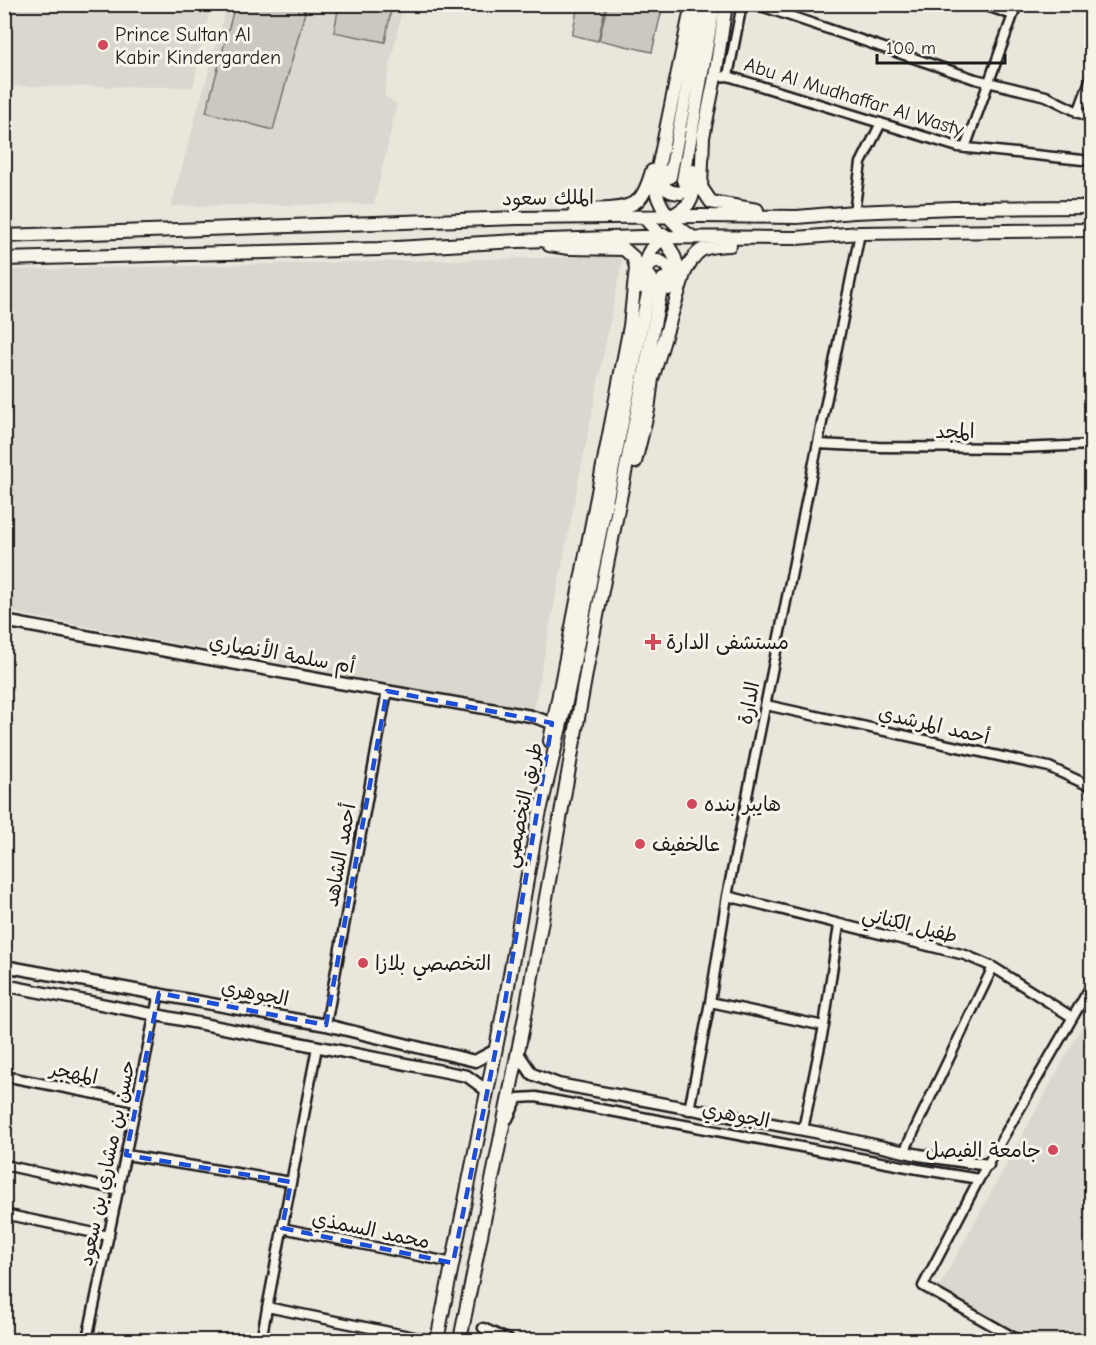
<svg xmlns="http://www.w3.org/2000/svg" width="1096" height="1345" viewBox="0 0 1096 1345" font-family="'Comic Neue','Playpen Sans Arabic',sans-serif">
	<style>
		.built { fill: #dad7ce }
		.green { fill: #ccc8c0; stroke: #74726e; stroke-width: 1.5 }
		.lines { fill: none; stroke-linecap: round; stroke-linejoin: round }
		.primary-tunnel { stroke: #c1beb6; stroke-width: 12; stroke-dasharray: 12 6; stroke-linecap: butt }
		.minor-casing { stroke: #1c1c1c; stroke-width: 13 }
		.tertiary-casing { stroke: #1c1c1c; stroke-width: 15 }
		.primary-casing { stroke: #1c1c1c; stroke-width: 16 }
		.minor { stroke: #f7f3e8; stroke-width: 8 }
		.tertiary { stroke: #f7f3e8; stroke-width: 10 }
		.primary { stroke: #f7f3e8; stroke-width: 12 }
		.marked { fill: none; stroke: #1d4ed8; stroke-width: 4.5; stroke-dasharray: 12 8; stroke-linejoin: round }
		.poi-dot { fill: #d1495b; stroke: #f7f3e8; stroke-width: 2 }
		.labels { text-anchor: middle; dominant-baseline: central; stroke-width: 6; stroke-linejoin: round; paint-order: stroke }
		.poi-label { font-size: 20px; fill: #1c1c1c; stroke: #f7f3e8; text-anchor: start }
		.street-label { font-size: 20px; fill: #1c1c1c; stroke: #f7f3e8 }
	</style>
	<rect width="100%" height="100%" fill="#eae6dc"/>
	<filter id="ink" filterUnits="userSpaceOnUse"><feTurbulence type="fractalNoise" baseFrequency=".0167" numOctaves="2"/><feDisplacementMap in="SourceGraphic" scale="12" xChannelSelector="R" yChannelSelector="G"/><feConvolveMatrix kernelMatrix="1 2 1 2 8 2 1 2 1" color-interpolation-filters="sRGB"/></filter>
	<g filter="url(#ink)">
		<path class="built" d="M5,4H211V5L193,87L5,86Z
			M227,5H403L384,95L397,105L374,204L171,206Z
			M623,256L533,712L5,611L4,270Z
			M1091,1010V1340H1025L937,1291Z"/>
		<path class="green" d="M235,5H307L273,130L206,112Z
			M339,5H392L385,42L334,32Z
			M578,5H606L598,41L572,35Z
			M607,5H663L652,52L599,40Z"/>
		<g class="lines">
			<path class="primary-tunnel" d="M651,278L670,182"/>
			<defs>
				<path id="minor" d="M755,4L975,79L1046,96L1092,119
					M981,4L1013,15
					M728,76L742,4
					M715,77L728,76L958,147L1092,161
					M1078,113L1092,75
					M965,148L1017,4
					M854,212L861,163L881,123
					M818,444L878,447L1019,448L1092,445
					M766,705L1049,767L1092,787
					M727,896L965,955L993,967L1072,1017
					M710,1002L824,1026
					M326,1025L387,691
					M4,1076L137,1102
					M689,1110L710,1002L727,896L860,233
					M508,1119L518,1098L536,1097L918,1169L979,1179L1092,984
					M803,1130L824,1026L839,925
					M904,1152L993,967
					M126,1155L291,1182
					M4,1165L119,1190
					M979,1179L923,1286L1018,1340
					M4,1214L109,1236
					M282,1228L453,1263
					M267,1307L429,1340
					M483,1328L509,1340
					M87,1340L159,993
					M261,1340L317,1047"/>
				<path id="tertiary" d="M4,621L334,682L531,716L552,723
					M4,966L326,1025L475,1061L494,1051
					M4,985L467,1076L486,1090
					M517,1052L532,1074L558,1084L815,1132L919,1155L988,1165"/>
				<path id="primary" d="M726,4L715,77L703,137L701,187L711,202L757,210
					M663,171C662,187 664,192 681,193L689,186L693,171
					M670,177L703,4
					M683,180L714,4
					M575,210C593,209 622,212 637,201C645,195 649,181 652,171
					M673,215C693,204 692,200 696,179
					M644,217C661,237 682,254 677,282
					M4,236L518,218L700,216L797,217L854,212L953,208L1092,207
					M691,236C673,225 656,205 655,183L692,4
					M549,245L569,248L624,249L633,257L636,268L630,326L550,741
					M4,259L379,249L518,241L641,237L796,238L860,233L1092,230
					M641,272L649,252L665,235
					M640,287C643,276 645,267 656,260C672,265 671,275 668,289
					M635,462L648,410L652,379L684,274C696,248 703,246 730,245
					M437,1340L504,1008L537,824L566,702L651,278
					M460,1340L524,1021L588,662L663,279"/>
			</defs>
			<use href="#minor" class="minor-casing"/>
			<use href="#tertiary" class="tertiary-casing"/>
			<use href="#primary" class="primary-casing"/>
			<use href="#minor" class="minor"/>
			<use href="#tertiary" class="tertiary"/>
			<use href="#primary" class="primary"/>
		</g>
	</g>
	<path class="marked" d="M387,691L552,723L504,1008L453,1263L282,1228L291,1182L126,1155L159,993L326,1025Z"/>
	<g class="poi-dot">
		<circle cx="103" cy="45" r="6"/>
		<path d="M650 633h6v6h6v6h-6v6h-6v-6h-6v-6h6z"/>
		<circle cx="692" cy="804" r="6"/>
		<circle cx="640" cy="844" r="6"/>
		<circle cx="363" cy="963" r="6"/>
		<circle cx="1053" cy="1150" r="6"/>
	</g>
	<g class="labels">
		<g class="poi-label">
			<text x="115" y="34">Prince Sultan Al<tspan x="115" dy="23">Kabir Kindergarden</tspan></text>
			<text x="666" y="642">مستشفى الدارة</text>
			<text x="704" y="804">هايبر بنده</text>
			<text x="652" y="844">عالخفيف</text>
			<text x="375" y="963">التخصصي بلازا</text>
			<text x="1041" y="1150" text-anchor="end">جامعة الفيصل</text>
		</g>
		<g class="street-label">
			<text transform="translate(854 97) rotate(17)">Abu Al Mudhaffar Al Wasty</text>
			<text transform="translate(548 198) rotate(-1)">الملك سعود</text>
			<text x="955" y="431">المجد</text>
			<text transform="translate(282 654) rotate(10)">أم سلمة الأنصاري</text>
			<text transform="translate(749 703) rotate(-79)">الدارة</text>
			<text transform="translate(934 725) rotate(13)">أحمد المرشدي</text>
			<text transform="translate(523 805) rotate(-78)">طريق التخصصي</text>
			<text transform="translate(340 855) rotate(-80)">أحمد الشاهد</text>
			<text transform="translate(910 925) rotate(14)">طفيل الكناني</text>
			<text transform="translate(255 993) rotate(11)">الجوهري</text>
			<text transform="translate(74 1073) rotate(11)">المهجر</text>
			<text transform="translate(736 1115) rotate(11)">الجوهري</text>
			<text transform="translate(107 1163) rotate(-78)">حسن بن مشاري بن سعود</text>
			<text transform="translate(371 1230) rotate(12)">محمد السمذي</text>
		</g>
	</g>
	<rect width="1096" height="1345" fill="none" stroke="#f7f3e8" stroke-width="24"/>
	<rect x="12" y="12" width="1072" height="1321" fill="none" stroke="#1c1c1c" stroke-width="2" filter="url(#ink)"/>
	<path d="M877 54v9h128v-9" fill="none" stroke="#1c1c1c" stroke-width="3"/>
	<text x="886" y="54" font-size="18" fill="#1c1c1c" stroke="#f7f3e8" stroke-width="4.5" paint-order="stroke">100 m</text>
</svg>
